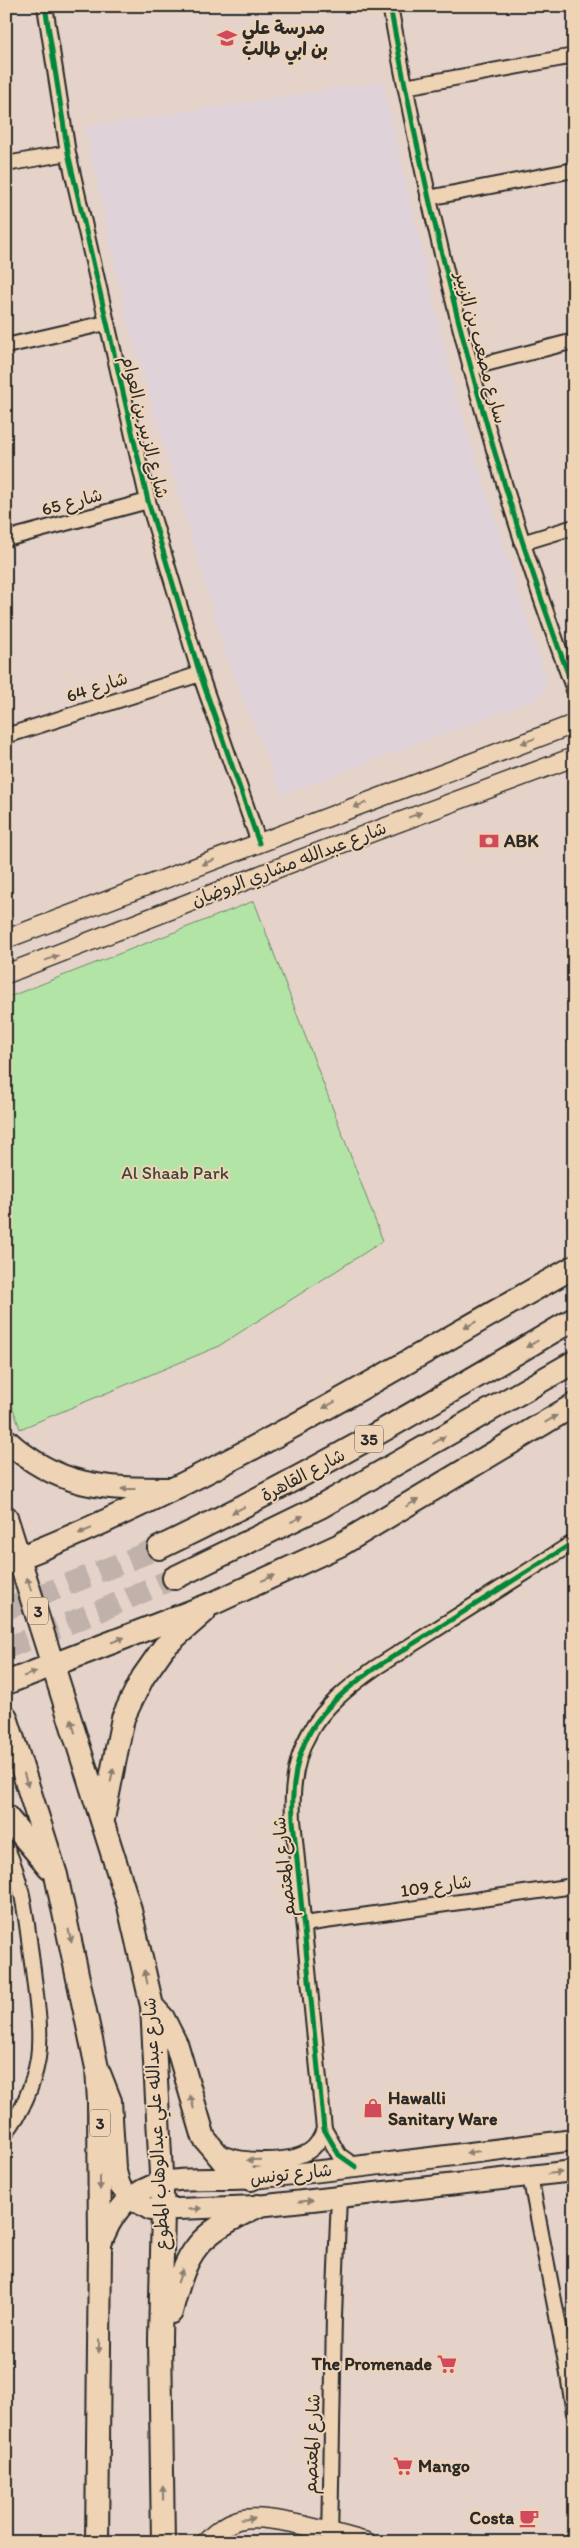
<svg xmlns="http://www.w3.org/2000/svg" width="580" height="2548" viewBox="0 0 580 2548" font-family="Itim,'Playpen Sans Arabic',sans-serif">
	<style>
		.built { fill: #dfd3d9 }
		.green { fill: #b2e4a5; stroke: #6e8868 }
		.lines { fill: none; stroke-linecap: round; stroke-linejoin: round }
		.primary-tunnel { stroke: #c0b1aa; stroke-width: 22; stroke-dasharray: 22 11; stroke-linecap: butt }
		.minor-casing { stroke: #2b2b2b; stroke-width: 18 }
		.tertiary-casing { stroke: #2b2b2b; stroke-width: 21 }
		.secondary-casing { stroke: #2b2b2b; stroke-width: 24 }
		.primary-casing { stroke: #2b2b2b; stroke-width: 26 }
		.minor { stroke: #eed3b5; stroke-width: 14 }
		.tertiary { stroke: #eed3b5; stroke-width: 18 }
		.secondary { stroke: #eed3b5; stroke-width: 20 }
		.primary { stroke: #eed3b5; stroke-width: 22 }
		.cycleway-casing { stroke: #eed3b5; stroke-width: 8 }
		.cycleway { stroke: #00873e; stroke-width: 5 }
		.oneway { fill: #8c7f70 }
		.labels { text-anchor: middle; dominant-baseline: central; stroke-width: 4; stroke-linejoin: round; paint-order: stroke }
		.shield { fill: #eed3b5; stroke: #665d54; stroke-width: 1 }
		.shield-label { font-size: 16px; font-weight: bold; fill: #2b2b2b }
		.poi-label { font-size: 18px; font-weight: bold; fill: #2b2b2b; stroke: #eed3b5; text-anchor: start }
		.street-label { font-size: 18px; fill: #2b2b2b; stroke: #eed3b5 }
		.park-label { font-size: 18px; fill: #3f473d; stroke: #eed3b5 }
	</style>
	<rect width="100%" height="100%" fill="#e5d3ca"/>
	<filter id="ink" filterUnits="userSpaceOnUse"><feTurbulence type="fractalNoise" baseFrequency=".02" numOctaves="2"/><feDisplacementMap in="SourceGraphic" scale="10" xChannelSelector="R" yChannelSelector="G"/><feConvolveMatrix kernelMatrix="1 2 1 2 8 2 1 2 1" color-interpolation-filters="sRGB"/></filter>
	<g filter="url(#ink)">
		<path class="built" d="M383,81L455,392L547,680L540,698L282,795L226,656L127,319L85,127Z"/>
		<path class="green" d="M254,901L383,1241L217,1347L20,1429L6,1388V998Z"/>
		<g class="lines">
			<path class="primary-tunnel" d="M6,1609L159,1548
				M6,1648L102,1610L174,1578"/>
			<defs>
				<path id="minor" d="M45,6L68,153L148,501L200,674L259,843
					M390,6C432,239 491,468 574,690
					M405,87L574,56
					M6,164L68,153
					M428,198L574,170
					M6,346L106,323
					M470,368L574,341
					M6,539L148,501
					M522,543L574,527
					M6,736L200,674
					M6,1847C25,1885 27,1929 33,1970C36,1998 42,2030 38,2058C34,2083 22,2113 6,2132
					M304,1924L574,1886
					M224,2154C244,2162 290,2163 309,2151C317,2146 321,2138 324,2129
					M356,2167L339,2155L324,2129L293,1820C289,1744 316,1710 375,1668L574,1542
					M530,2176L567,2368L574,2413
					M330,2542L334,2316L339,2197"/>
				<path id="tertiary" d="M6,939L574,724
					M6,974L327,849L574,757
					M206,2542C215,2532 225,2524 238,2520C266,2512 337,2534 367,2542"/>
				<path id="secondary" d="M100,2073L111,2101L115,2168L120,2186L130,2198L151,2210L258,2206L574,2171
					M101,2244C110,2218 125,2196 151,2186C177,2175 224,2181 253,2178C360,2168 467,2153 574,2140"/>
				<path id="primary" d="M6,1440C58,1488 104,1489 171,1489
					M6,1517L129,1906L152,2006L163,2211L160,2339L163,2542
					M159,1548C302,1480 437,1400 574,1319
					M6,1563C206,1486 388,1371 574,1267
					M174,1578L322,1506L574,1362
					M6,1683L214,1603L340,1545L574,1405
					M6,1717L56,1875L97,2068L99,2101L100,2248L97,2542
					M6,1816L49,1867
					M103,1819L123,1718L131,1701L143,1677L164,1647L204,1612
					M152,2006L163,2018L177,2046L204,2138L223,2161L251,2179
					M171,2312C187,2248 197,2235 258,2206"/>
			</defs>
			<use href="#minor" class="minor-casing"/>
			<use href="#tertiary" class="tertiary-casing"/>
			<use href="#secondary" class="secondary-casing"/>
			<use href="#primary" class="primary-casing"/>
			<use href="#minor" class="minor"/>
			<use href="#tertiary" class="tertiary"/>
			<use href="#secondary" class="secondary"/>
			<use href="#primary" class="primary"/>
			<defs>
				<path id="cycleway" d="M45,6L68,153L148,501L200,674L259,843
					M390,6C432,239 491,468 574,690
					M356,2167L339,2155L324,2129L293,1820C289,1744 316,1710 375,1668L574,1542"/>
			</defs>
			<use href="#cycleway" class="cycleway-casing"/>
			<use href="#cycleway" class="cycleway"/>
		</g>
		<defs><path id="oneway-solid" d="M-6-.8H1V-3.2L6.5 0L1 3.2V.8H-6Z" transform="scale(1.25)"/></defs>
		<g class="oneway">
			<use href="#oneway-solid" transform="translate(528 741) rotate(160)"/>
			<use href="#oneway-solid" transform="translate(360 805) rotate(159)"/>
			<use href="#oneway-solid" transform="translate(415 815) rotate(-21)"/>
			<use href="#oneway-solid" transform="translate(208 862) rotate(159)"/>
			<use href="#oneway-solid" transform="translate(52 958) rotate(-20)"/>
			<use href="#oneway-solid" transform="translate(470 1325) rotate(151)"/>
			<use href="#oneway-solid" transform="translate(532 1344) rotate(150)"/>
			<use href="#oneway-solid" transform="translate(329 1405) rotate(151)"/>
			<use href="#oneway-solid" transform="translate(551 1419) rotate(-31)"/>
			<use href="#oneway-solid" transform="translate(439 1440) rotate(-31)"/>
			<use href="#oneway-solid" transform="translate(128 1489) rotate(-180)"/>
			<use href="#oneway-solid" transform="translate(412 1503) rotate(-30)"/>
			<use href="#oneway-solid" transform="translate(238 1510) rotate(153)"/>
			<use href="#oneway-solid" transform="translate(297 1519) rotate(-27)"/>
			<use href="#oneway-solid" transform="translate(85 1531) rotate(158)"/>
			<use href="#oneway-solid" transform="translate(268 1578) rotate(-25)"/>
			<use href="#oneway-solid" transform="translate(29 1584) rotate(-107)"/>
			<use href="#oneway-solid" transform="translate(118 1640) rotate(-21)"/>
			<use href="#oneway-solid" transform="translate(30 1674) rotate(-21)"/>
			<use href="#oneway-solid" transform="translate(73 1726) rotate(-107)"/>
			<use href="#oneway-solid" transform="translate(112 1775) rotate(-79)"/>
			<use href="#oneway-solid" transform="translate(26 1780) rotate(73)"/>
			<use href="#oneway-solid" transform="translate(70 1936) rotate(77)"/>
			<use href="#oneway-solid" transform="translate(146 1977) rotate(-102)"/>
			<use href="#oneway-solid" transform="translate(192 2102) rotate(-105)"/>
			<use href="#oneway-solid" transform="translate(473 2152) rotate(173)"/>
			<use href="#oneway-solid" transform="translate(254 2160) rotate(179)"/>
			<use href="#oneway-solid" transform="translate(555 2173) rotate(-5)"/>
			<use href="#oneway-solid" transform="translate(100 2183) rotate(90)"/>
			<use href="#oneway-solid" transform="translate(306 2201) rotate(-6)"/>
			<use href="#oneway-solid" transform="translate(195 2209) rotate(-3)"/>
			<use href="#oneway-solid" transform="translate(180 2276) rotate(-70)"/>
			<use href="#oneway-solid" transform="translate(99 2346) rotate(91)"/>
			<use href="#oneway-solid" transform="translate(163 2493) rotate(-91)"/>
			<use href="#oneway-solid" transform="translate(248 2519) rotate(-5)"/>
		</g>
	</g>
	<defs>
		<symbol id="school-bare" viewBox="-9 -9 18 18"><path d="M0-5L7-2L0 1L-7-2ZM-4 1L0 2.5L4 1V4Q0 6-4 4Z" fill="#d1495b" stroke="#eed3b5" stroke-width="2.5" paint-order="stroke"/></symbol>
		<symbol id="bank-bare" viewBox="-9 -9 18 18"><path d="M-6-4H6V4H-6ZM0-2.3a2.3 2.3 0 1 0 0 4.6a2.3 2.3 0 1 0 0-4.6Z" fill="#d1495b" stroke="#eed3b5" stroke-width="2.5" paint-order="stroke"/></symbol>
		<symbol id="shop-bare" viewBox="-9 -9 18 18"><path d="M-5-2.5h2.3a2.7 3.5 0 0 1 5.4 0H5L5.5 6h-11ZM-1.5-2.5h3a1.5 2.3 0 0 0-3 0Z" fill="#d1495b" stroke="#eed3b5" stroke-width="2.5" paint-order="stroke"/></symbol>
		<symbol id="supermarket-bare" viewBox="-9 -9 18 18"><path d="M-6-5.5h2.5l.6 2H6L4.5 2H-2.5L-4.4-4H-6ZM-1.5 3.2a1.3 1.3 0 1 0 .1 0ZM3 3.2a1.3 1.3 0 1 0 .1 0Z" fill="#d1495b" stroke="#eed3b5" stroke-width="2.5" paint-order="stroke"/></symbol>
		<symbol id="cafe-bare" viewBox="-9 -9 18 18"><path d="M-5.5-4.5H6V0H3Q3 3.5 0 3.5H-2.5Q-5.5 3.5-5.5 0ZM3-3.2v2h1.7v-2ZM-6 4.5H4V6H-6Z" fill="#d1495b" stroke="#eed3b5" stroke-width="2.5" paint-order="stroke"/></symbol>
	</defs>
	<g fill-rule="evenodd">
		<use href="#school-bare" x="213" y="24" width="28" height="28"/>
		<use href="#bank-bare" x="475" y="827" width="28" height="28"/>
		<use href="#shop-bare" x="359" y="2094" width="28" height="28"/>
		<use href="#supermarket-bare" x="433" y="2350" width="28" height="28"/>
		<use href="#supermarket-bare" x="389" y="2452" width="28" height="28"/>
		<use href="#cafe-bare" x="515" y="2504" width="28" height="28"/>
	</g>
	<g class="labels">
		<g class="shield">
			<rect x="355" y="1425.5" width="28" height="27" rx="4"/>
			<rect x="28" y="1597.5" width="20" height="27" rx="4"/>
			<rect x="90" y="2109.5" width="20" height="27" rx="4"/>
		</g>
		<g class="shield-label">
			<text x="369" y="1439">35</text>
			<text x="38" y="1611">3</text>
			<text x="100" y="2123">3</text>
		</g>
		<g class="poi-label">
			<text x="242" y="28">مدرسة علي<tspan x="242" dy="21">بن ابي طالب</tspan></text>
			<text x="504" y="841">ABK</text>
			<text x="388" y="2098">Hawalli<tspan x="388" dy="21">Sanitary Ware</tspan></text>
			<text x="432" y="2364" text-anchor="end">The Promenade</text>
			<text x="418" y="2466">Mango</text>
			<text x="514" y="2518" text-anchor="end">Costa</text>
		</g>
		<g class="street-label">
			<text transform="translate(481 348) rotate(75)">سارع مصعب بن الزبير</text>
			<text transform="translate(145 427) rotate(76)">شارع الزبير بن العوام</text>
			<text transform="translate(72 502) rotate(-15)">شارع 65</text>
			<text transform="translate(97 687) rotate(-18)">شارع 64</text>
			<text transform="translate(289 864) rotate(-21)">شارع عبدالله مشاري الروضان</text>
			<text transform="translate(303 1475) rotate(-28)">شارع القاهرة</text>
			<text transform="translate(284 1867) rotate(-96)">شارع المعتصم</text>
			<text transform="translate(436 1886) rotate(-8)">شارع 109</text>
			<text transform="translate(156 2124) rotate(-93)">شارع عبدالله علي عبدالوهاب المطوع</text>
			<text transform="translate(291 2174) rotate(-6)">شارع تونس</text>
			<text transform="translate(312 2444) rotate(-88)">شارع المعتصم</text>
		</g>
		<g class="park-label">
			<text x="175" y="1173">Al Shaab Park</text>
		</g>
	</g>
	<rect width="580" height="2548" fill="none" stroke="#eed3b5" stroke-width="25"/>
	<rect x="12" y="12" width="555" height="2523" fill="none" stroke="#2b2b2b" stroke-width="2" filter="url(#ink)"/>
</svg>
